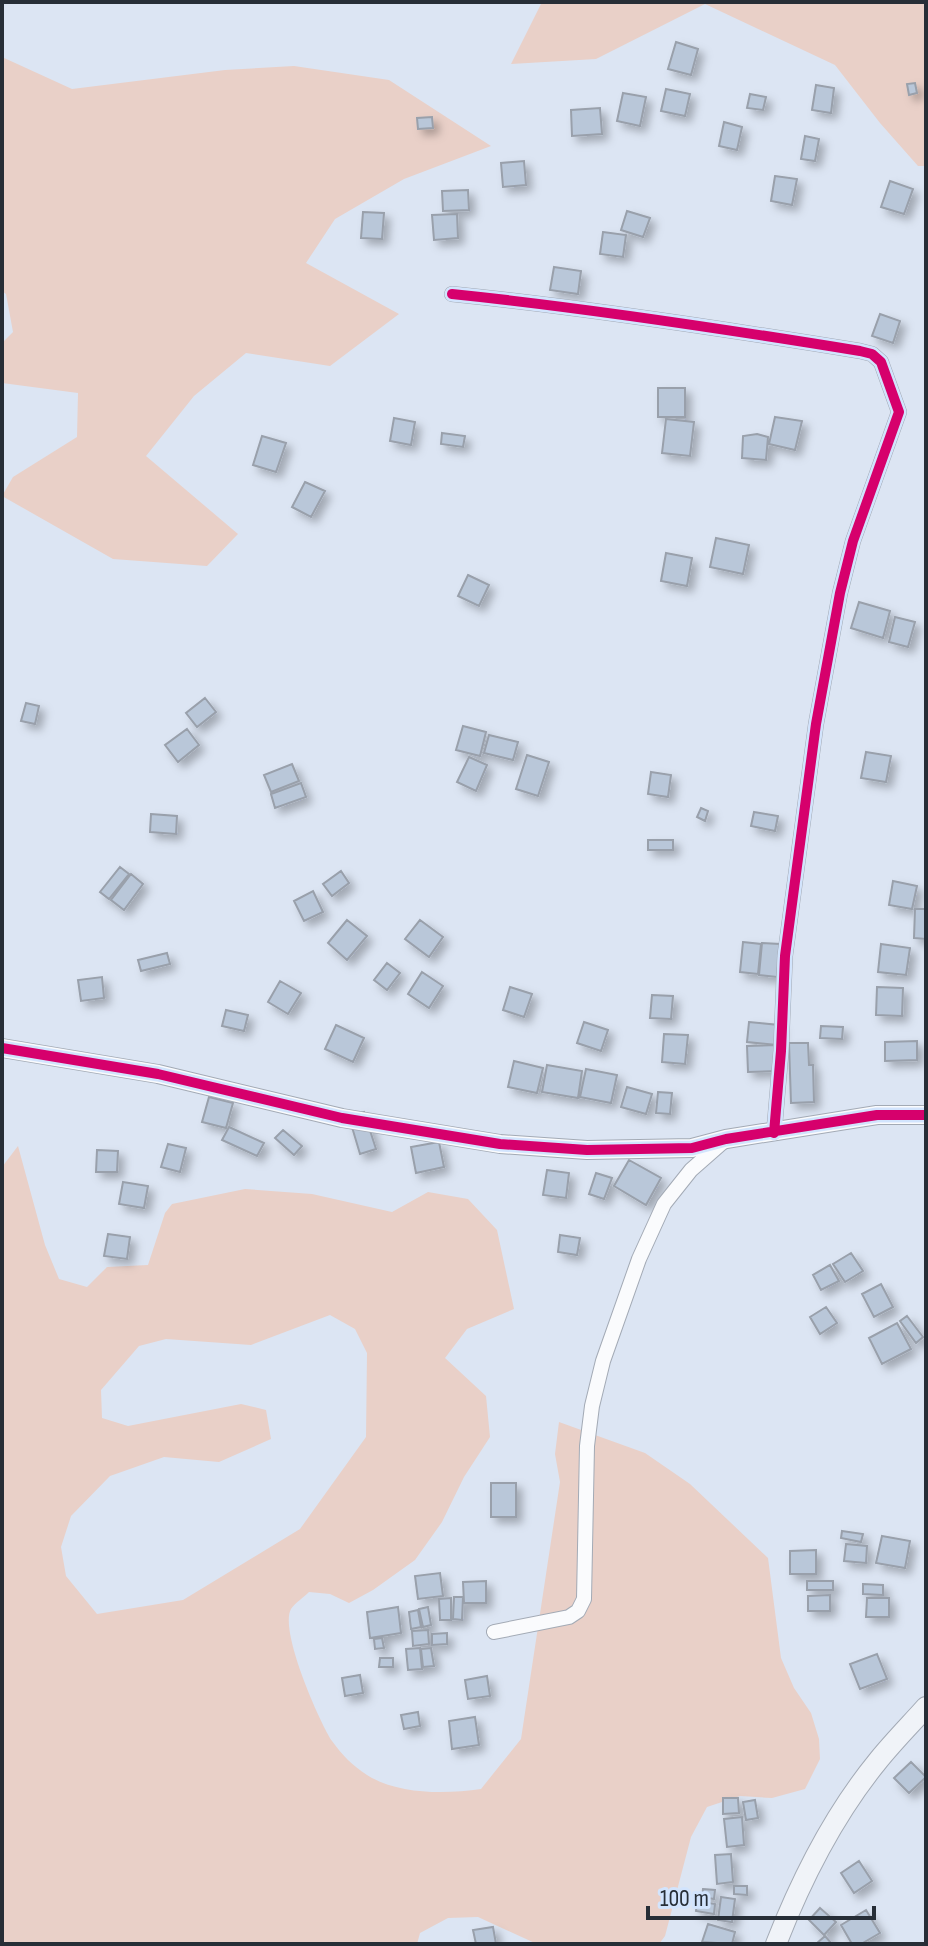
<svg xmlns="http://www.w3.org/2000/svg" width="928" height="1946" viewBox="0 0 928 1946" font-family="'Sofia Sans Condensed',sans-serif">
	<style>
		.green { fill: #e9d0c8; fill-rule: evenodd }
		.building { fill: #b9c7d9; stroke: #99a0ab; stroke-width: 2; filter: url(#shadow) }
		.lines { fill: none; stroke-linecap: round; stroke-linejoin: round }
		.minor-casing { stroke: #a3aab5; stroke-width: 16 }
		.tertiary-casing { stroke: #a3aab5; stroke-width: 20 }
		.secondary-casing { stroke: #a3aab5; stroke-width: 22 }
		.minor { stroke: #fafbfd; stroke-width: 14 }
		.tertiary { stroke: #fafbfd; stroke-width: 18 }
		.secondary { stroke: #f0f3f8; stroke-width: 20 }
		.cycleway-casing { stroke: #d2e4fd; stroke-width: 15 }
		.cycleway { stroke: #d6006c; stroke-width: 10 }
	</style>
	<defs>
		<filter id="shadow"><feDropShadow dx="5.5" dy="5.5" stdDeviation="4" flood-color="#0004"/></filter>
	</defs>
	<rect width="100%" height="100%" fill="#dce5f3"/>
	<path class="green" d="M542,2H926V166H918L880,123L835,65L705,4L596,59L511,64Z
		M2,57L72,89L225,70L294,66L389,80L491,146L404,179L335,219L306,263L399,314L330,366L246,353L194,396L146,456L238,534L207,566L113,559L2,496L13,477L77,437L78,393L2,383V343L13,332L6,294L2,291Z
		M18,1146L45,1245L59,1279L87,1287L107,1267L148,1265L165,1213L172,1204L245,1189L312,1194L392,1212L428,1192L468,1199L497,1230L514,1309L467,1329L445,1358L486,1396L490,1437L464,1477L442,1522L415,1560L373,1590L349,1603L330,1594L309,1592C304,1597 295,1603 291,1609C279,1630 319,1721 332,1741C342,1755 353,1766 367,1775C399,1795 446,1794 481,1789L521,1739L560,1482L555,1454L559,1422L645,1453L690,1484L768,1558L781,1658L794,1688L811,1713L819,1739L820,1759L805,1789L772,1798L740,1796L707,1807L691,1837L665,1936L659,1944H537L478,1917L448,1918L420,1933L417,1944H2V1167ZM330,1315L355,1329L367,1353L366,1437L300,1529L183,1600L97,1614L66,1576L61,1547L71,1516L110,1476L164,1457L219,1462L271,1439L266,1410L241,1404L128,1426L102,1418L101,1390L139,1346L166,1339L251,1345Z"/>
	<path class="building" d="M676,42L698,49L691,75L668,69Z
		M915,83L917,93L909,95L907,84Z
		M816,85L834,88L831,113L812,110Z
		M666,89L690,94L685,116L661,111Z
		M623,93L646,97L640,126L617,121Z
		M750,94L766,97L763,110L747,108Z
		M600,108L602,134L572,136L571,110Z
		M432,117L433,128L418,129L417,118Z
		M724,122L742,127L737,150L719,146Z
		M805,136L819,139L815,161L801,159Z
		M524,161L526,185L503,187L501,163Z
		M775,176L797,179L792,205L771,201Z
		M890,181L913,189L904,214L881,207Z
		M468,190L469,210L443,211L442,191Z
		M627,211L650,218L643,237L621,230Z
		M363,212L384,213L382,239L361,238Z
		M457,214L458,238L434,240L432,215Z
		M603,232L626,235L623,257L600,254Z
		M554,267L581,271L578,294L550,290Z
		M880,314L900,321L893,343L872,336Z
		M658,388H685V417H658Z
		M775,417L802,421L795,450L769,444Z
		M394,418L415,422L411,445L390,441Z
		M666,419L694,422L690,456L662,453Z
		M442,433L465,436L463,447L441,444Z
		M757,434L768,437L766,460L742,458L743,436Z
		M262,436L286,443L276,472L253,465Z
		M305,482L325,491L311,517L292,507Z
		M716,538L749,545L743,574L710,567Z
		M666,553L692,558L687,586L661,581Z
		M468,575L489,585L479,606L458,596Z
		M859,602L890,611L883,638L851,628Z
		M895,617L915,622L908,647L889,642Z
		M205,698L216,712L197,727L186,713Z
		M26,703L39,706L35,724L21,721Z
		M463,726L486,732L480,756L456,750Z
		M187,729L199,745L178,762L165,745Z
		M489,735L518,742L513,760L484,753Z
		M866,752L891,756L886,782L861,778Z
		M527,755L549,762L538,796L516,789Z
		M469,757L487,765L476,791L457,782Z
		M292,764L299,781L271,792L264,775Z
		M651,772L671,775L668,797L648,794Z
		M301,783L306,797L275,808L271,794Z
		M701,808L708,811L705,821L697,817Z
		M754,812L778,816L775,831L751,826Z
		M151,814L177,816L176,834L150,832Z
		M648,840H673V850H648Z
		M120,867L129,874L109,899L100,892Z
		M341,871L349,883L332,896L323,884Z
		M131,874L143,884L124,910L111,900Z
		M893,881L917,886L912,909L889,905Z
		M313,891L323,912L304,921L294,901Z
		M915,909H926V939L914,938Z
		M347,920L367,936L347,960L328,943Z
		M420,920L443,937L429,957L405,939Z
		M743,942L761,944L758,974L740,972Z
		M762,943L780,944L777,977L759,975Z
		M881,944L910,948L906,975L878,972Z
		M167,953L170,964L141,971L138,960Z
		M387,963L400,973L387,990L374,980Z
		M422,972L443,986L429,1008L408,994Z
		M102,977L104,998L81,1001L78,980Z
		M280,981L301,993L288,1014L268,1002Z
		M510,987L532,994L524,1017L503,1010Z
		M877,987L903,988L902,1016L876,1015Z
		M652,995L673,996L671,1019L650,1018Z
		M226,1010L248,1015L244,1031L222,1026Z
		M584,1022L608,1030L601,1051L577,1043Z
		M749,1022L779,1025L777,1045L747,1042Z
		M336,1025L364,1038L353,1062L325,1049Z
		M821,1026L843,1027L842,1039L820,1038Z
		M664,1034L688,1035L685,1064L662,1062Z
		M917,1041V1060L885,1061V1042Z
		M789,1043H808L809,1065H813L814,1102L791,1103Z
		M777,1045V1071L748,1072L747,1046Z
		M514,1061L543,1068L537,1093L508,1087Z
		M547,1065L582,1071L578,1098L542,1092Z
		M586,1069L617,1075L611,1103L580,1097Z
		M627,1087L652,1094L646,1114L621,1107Z
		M658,1092L672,1093L670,1114L656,1113Z
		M209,1097L233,1103L226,1128L202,1122Z
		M364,1112L376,1149L360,1154L349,1117Z
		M229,1127L264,1143L257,1156L222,1140Z
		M283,1130L302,1146L294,1155L275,1138Z
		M439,1142L444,1167L416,1173L411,1147Z
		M168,1144L186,1148L180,1172L161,1167Z
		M97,1150L118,1151L117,1172H96Z
		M629,1160L661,1178L646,1205L614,1186Z
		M547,1170L569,1173L566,1198L543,1195Z
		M596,1173L612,1178L604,1199L589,1194Z
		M123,1182L148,1186L144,1208L119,1204Z
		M108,1234L130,1237L127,1259L104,1256Z
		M560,1235L580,1238L577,1255L558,1252Z
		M851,1253L863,1271L845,1282L833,1264Z
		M830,1265L839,1281L821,1290L813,1275Z
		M881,1284L893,1307L874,1317L862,1294Z
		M826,1307L837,1323L820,1334L810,1317Z
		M907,1316L923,1337L916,1343L900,1321Z
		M897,1323L911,1349L882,1364L869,1338Z
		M491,1483H516V1517H491Z
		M842,1531L863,1534L861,1542L841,1538Z
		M882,1536L910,1541L905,1568L876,1563Z
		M846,1544L867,1546L866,1563L844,1561Z
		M816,1550V1574H790V1551Z
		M440,1573L443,1596L418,1599L415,1576Z
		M486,1581V1603H464L463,1582Z
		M807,1581H833V1590H807Z
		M863,1584L883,1585V1595L863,1594Z
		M830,1595V1611H808V1596Z
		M454,1597H463L462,1620L453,1619Z
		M451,1598V1620H440L439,1599Z
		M867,1598H889V1617H866Z
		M398,1607L401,1633L370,1638L367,1612Z
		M428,1607L431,1625L423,1627L419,1609Z
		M418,1610L421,1627L411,1629L409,1612Z
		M428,1630L429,1644L413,1646L412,1631Z
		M447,1633V1644L432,1645V1634Z
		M382,1638L384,1648L375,1649L374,1639Z
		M420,1648L422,1669L408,1670L406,1649Z
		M431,1648L434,1666L423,1667L421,1649Z
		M877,1654L887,1679L860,1689L850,1664Z
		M380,1658H393V1667H379Z
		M360,1675L363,1693L345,1696L342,1678Z
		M487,1676L490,1696L468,1699L465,1680Z
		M418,1712L420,1726L404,1729L401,1715Z
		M475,1717L479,1745L452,1749L449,1721Z
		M911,1762L926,1777L909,1793L894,1778Z
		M723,1798H738L739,1813L723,1814Z
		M755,1800L758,1818L746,1820L743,1802Z
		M742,1817L744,1845L727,1847L724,1819Z
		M731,1854L733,1882L717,1884L715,1855Z
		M859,1861L872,1881L854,1893L841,1873Z
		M734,1886H747V1895L734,1894Z
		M703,1889L715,1890L714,1899L702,1897Z
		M721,1897L735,1899L732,1922L718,1920Z
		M697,1901L715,1904L714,1914L696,1911Z
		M820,1908L836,1922L824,1935L809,1920Z
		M866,1910L880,1933L861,1944H852L841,1925Z
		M708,1924L735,1932L732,1944L702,1942Z
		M493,1927L496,1944H476L473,1930Z
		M825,1936L832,1944H816Z"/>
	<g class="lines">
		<defs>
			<path id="minor" d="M452,294C589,308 725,329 860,351L872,354L881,362L899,412L853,541L840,593L816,724L785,956L781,1051L774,1133
				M494,1632L569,1617L578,1611L584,1599L587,1446L592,1406L603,1361L639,1259L664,1204L691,1170L724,1141"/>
			<path id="tertiary" d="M2,1048L158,1074L342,1118L500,1144L587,1150L692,1148L726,1139L877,1115H926"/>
			<path id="secondary" d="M776,1944C801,1880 833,1816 877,1762C892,1743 910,1725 926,1707"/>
		</defs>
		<use href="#minor" class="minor-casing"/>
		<use href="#tertiary" class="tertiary-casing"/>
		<use href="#secondary" class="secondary-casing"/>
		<use href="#minor" class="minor"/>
		<use href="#tertiary" class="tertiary"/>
		<use href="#secondary" class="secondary"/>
		<defs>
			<path id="cycleway" d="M452,294C589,308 725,329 860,351L872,354L881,362L899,412L853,541L840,593L816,724L785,956L781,1051L774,1133
				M2,1048L158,1074L342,1118L500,1144L587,1150L692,1148L726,1139L877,1115H926"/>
		</defs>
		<use href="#cycleway" class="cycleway-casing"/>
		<use href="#cycleway" class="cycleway"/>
	</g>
	<rect width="928" height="1946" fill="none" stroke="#272e37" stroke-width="8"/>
	<path d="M648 1906v12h226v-12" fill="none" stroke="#272e37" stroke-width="4"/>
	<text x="660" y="1906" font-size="24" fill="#272e37" stroke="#d2e4fd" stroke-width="6" paint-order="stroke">100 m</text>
</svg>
